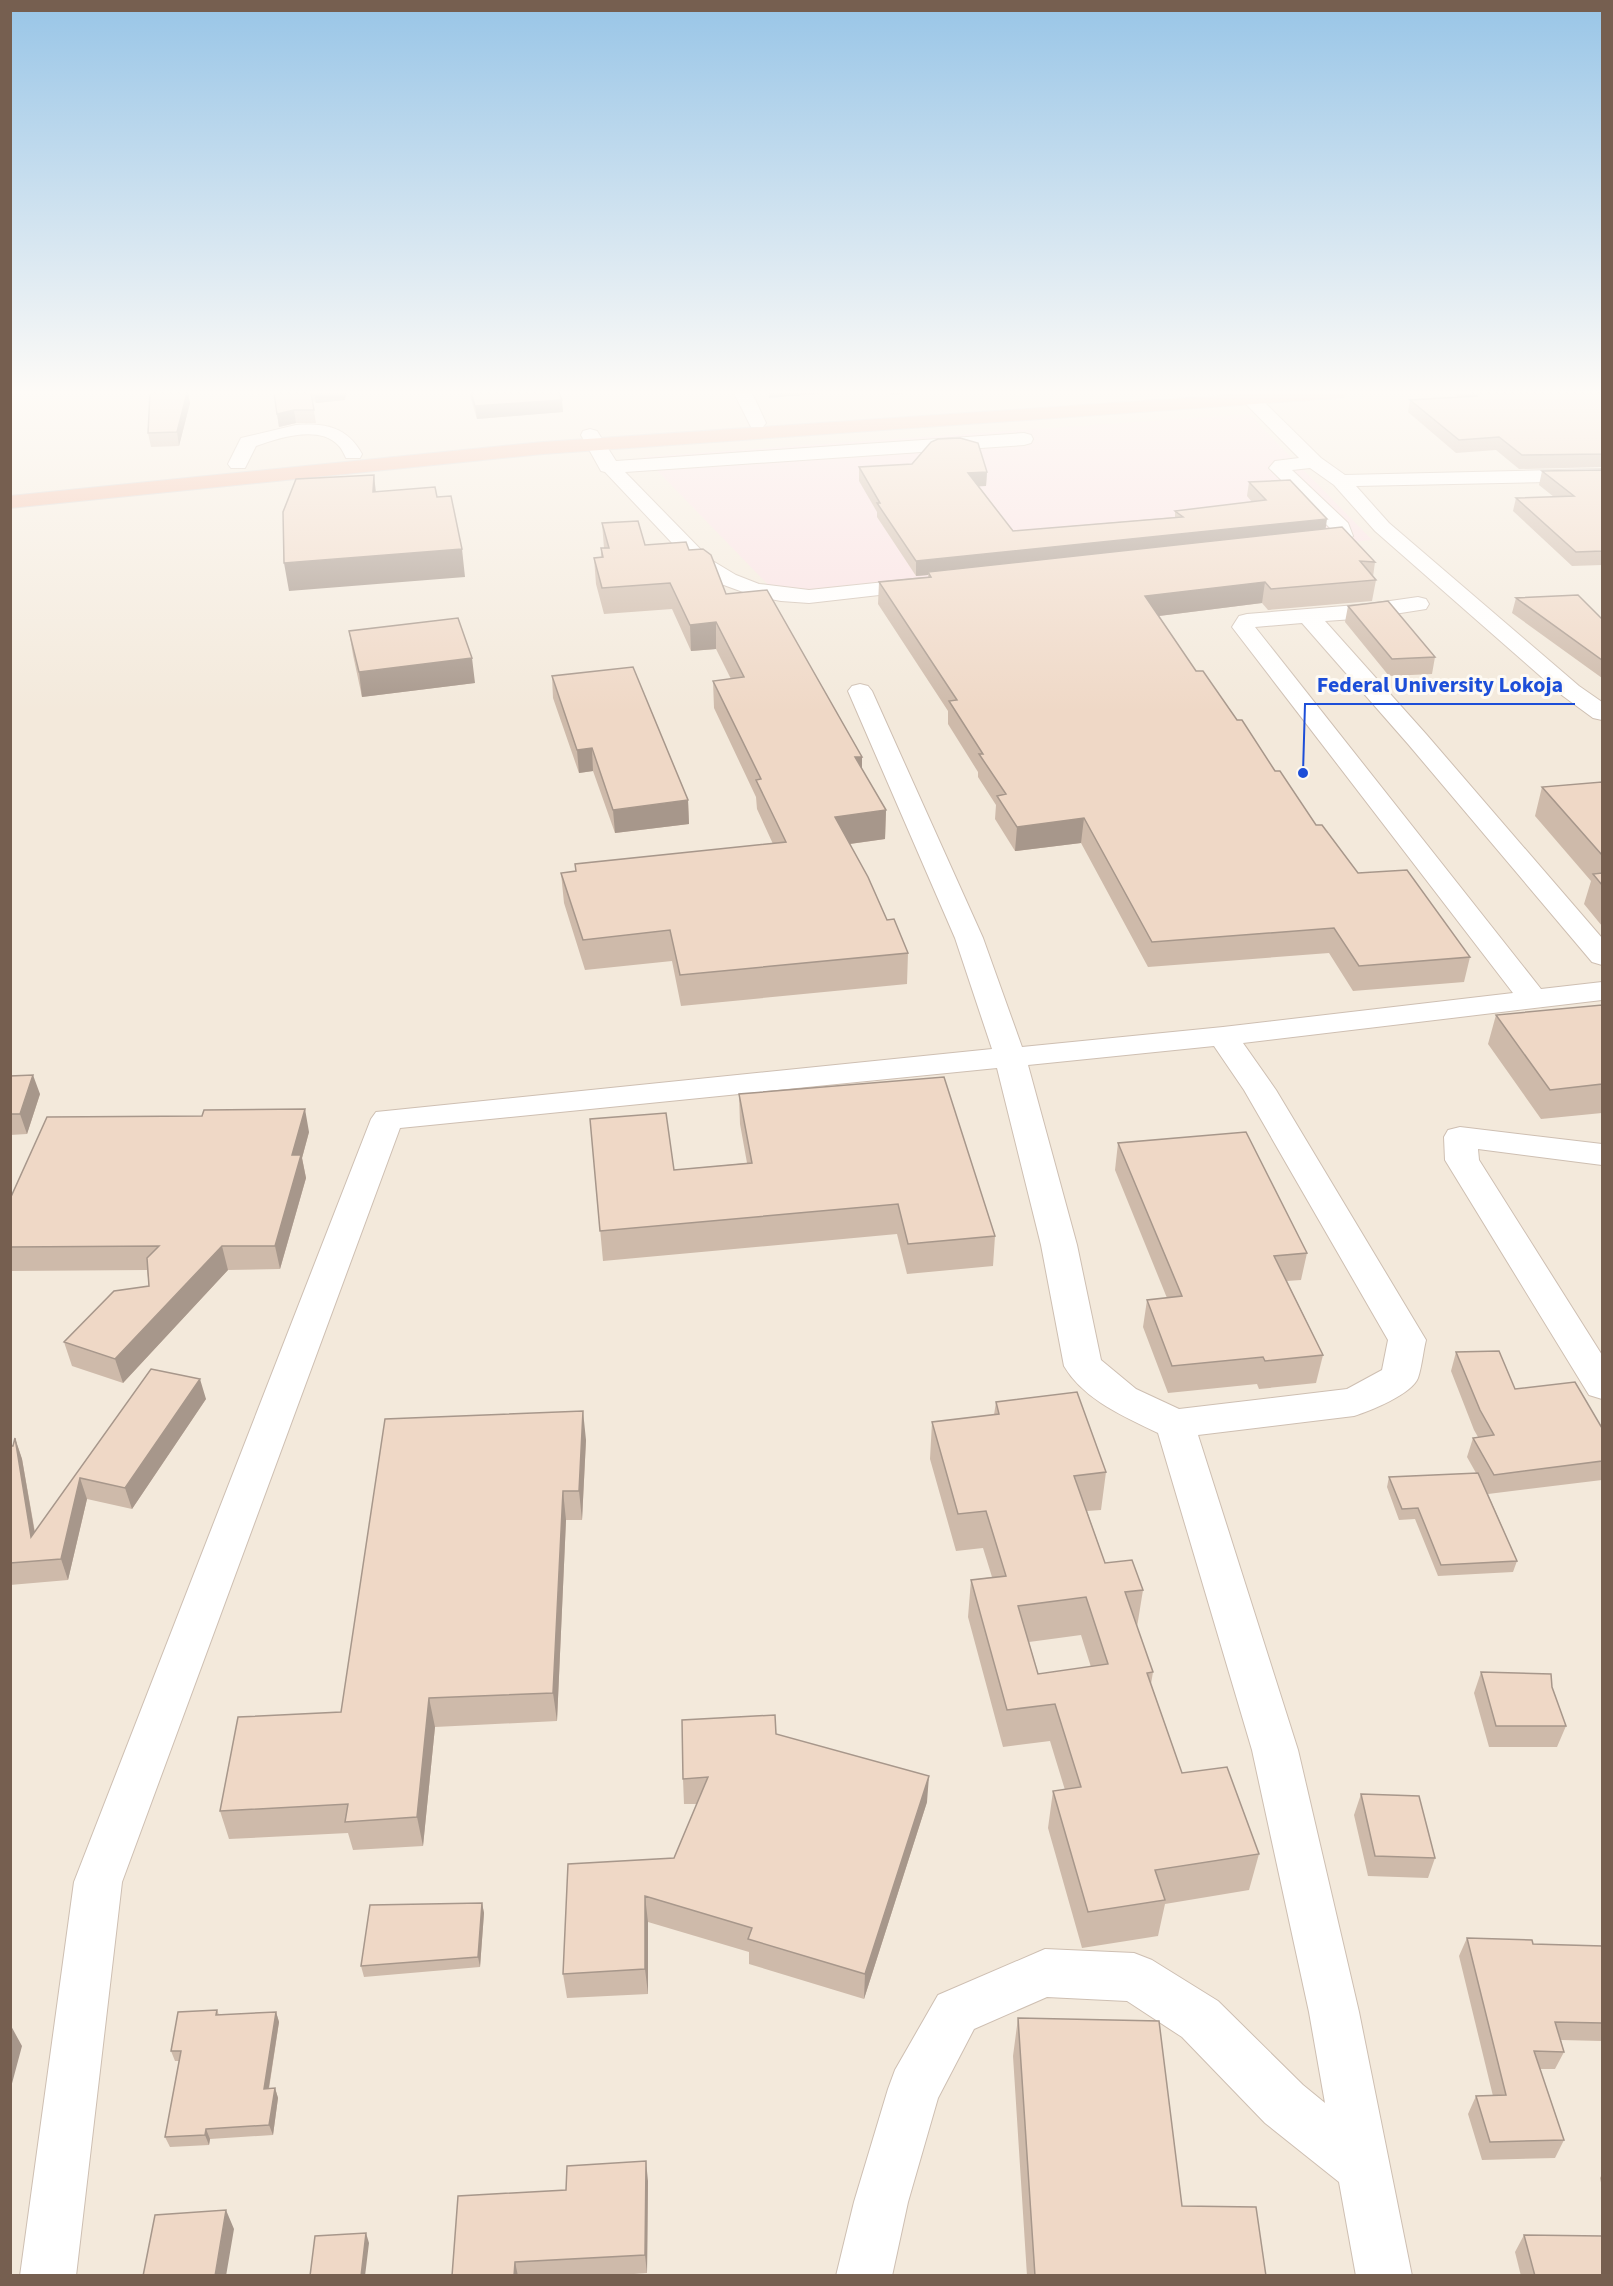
<svg xmlns="http://www.w3.org/2000/svg" width="1613" height="2286" viewBox="0 0 1613 2286" font-family="'Source Sans 3',sans-serif">
	<style>
		.residential { fill: #f3e9db }
		.medical { fill: #f9e0e2 }
		.lines { fill: none; stroke-linecap: round; stroke-linejoin: round }
		.minor-casing { stroke: #cebfb2; stroke-width: 2 }
		.highway-casing { stroke: #d9d2ce; stroke-width: 2 }
		.minor { fill: #fff; fill-rule: evenodd }
		.highway { fill: #f1bea8; fill-rule: evenodd }
		.wall { fill: #cebaaa; fill-rule: evenodd }
		.shaded-wall { fill: #a7978b }
		.building { fill: #efd8c6; stroke: #a7978b; stroke-width: 1.5; fill-rule: evenodd }
		.leader { fill: none; stroke: #1d4ed8; stroke-width: 2 }
		.callout-dot { fill: #1d4ed8; stroke: #fefaf3; stroke-width: 2 }
		.callout-label { font-size: 22px; text-anchor: middle; font-weight: bold; fill: #1d4ed8; stroke: #fefaf3; stroke-width: 6; stroke-linejoin: round; paint-order: stroke }
	</style>
	<rect width="100%" height="100%" fill="#fcf6ed"/>
	<path class="residential" d="M11,393H1602V2275H11Z"/>
	<path class="medical" d="M1249,414L1372,540L780,597L644,457Z"/>
	<g class="lines">
		<defs>
			<path id="minor" d="M734,393H752L766,423L763,427H751Z
				M1251,394L1257,395L1321,458L1345,475L1602,469V481L1356,486L1389,523L1579,686L1602,702V720L1593,718L1563,696L1375,531L1334,485L1310,468L1292,470L1348,523L1353,536C1343,550 1317,551 1302,547L1299,543L1302,539L1331,535V529L1269,468L1275,461L1299,458L1245,403L1242,399L1245,395Z
				M296,425C326,423 347,427 362,454L360,458H346C344,454 342,449 339,446C320,424 278,438 256,446L245,468H231L228,464L241,438Z
				M590,429L597,431L616,461L1024,433L1031,435L1033,439L1031,443L1024,445L625,472L711,560L736,575L759,584L809,590L923,578L931,579L934,584L931,589L923,590L809,603L781,601L754,596L721,584L691,563L605,472L601,471L581,435L583,431Z
				M1418,597L1426,599L1429,604L1426,609L1369,618L1325,621L1426,734L1602,938V965L1592,962L1408,744L1302,623L1255,627L1541,989L1602,982V1000L1243,1043L1276,1090L1426,1340C1423,1352 1422,1366 1418,1378C1412,1394 1370,1411 1354,1416L1198,1435L1298,1750L1359,2012L1412,2276H1356L1339,2182L1265,2123L1182,2037L1127,2001L1047,1997L974,2029L938,2098L908,2202L892,2276H836L854,2202L888,2089L895,2070L938,1995L1045,1949L1134,1953L1152,1960L1218,2001L1303,2085L1325,2103L1309,2012L1252,1750L1158,1433C1125,1417 1084,1400 1064,1366L1041,1245L997,1068L400,1128L122,1882L76,2276H20L74,1882L371,1119L376,1112L992,1049L955,938L848,691L852,686L860,684L868,686L872,691L983,938L1022,1047L1223,1027L1513,993L1232,627L1239,616L1247,614L1369,604ZM1214,1046L1244,1090L1388,1340L1382,1370L1347,1389L1179,1409L1136,1389L1101,1360L1077,1245L1028,1065Z
				M1460,1127L1602,1144V1165L1478,1149L1479,1160L1602,1355V1399L1589,1395L1445,1160L1444,1137L1448,1130Z"/>
			<path id="highway" d="M1259,393H1347L1344,397L1338,398L543,454L10,508V496L543,442Z"/>
		</defs>
		<use href="#minor" class="minor-casing"/>
		<use href="#highway" class="highway-casing"/>
		<use href="#minor" class="minor"/>
		<use href="#highway" class="highway"/>
	</g>
	<path class="wall" d="M150,393H188L190,403L179,446L151,447L148,433Z
		M274,393H346L345,400L316,403L312,400L316,423H296L279,427Z
		M469,393H559L563,412L477,419Z
		M1452,393H1602V467L1519,469L1496,450L1456,453L1408,412L1410,400L1458,397Z
		M912,464L987,472L986,486H979L1013,531L1175,517V511L1252,502L1247,496L1249,482L1325,529L1375,562L1373,577L1376,580L1372,601L1268,610L1262,603L1159,616L1196,671L1237,720L1316,825L1358,873L1470,957L1464,982L1353,991L1329,953L1148,967L1081,843L1015,851L995,819L996,805L978,777V772L948,724V711L878,604L879,582L928,578V575L916,576L877,517V512L859,481V467Z
		M1602,470V565L1572,566L1513,511L1516,498L1554,497L1539,485L1542,471Z
		M602,523L645,545L689,550L862,757V769L886,810L885,839L850,844L887,920L908,953L907,984L681,1006L672,961L585,970L564,903L561,873L576,871L575,864L773,844L757,809L756,797L714,708L713,681L731,679L716,649L691,651L672,609L604,614L596,584L594,558L601,557V548H604Z
		M1516,598L1602,619V678L1512,613Z
		M1348,606L1435,657L1432,674L1389,676L1345,622Z
		M349,631L475,683L362,697L353,655Z
		M552,676L688,800L689,824L615,833L593,771L579,773L553,698Z
		M1602,782V926L1584,904L1591,881L1535,816L1542,787Z
		M1602,1005V1113L1541,1119L1488,1044L1496,1015Z
		M10,1076L40,1094L27,1134L10,1135Z
		M739,1094L995,1236L993,1266L907,1274L897,1234L603,1261L590,1119L674,1170L747,1163L740,1124Z
		M309,1132L302,1158L306,1178L280,1269L228,1270L123,1383L72,1366L64,1342L149,1286L147,1270L10,1271V1199Z
		M1118,1143L1307,1253L1301,1280L1287,1281L1323,1355L1316,1383L1259,1389L1257,1384L1168,1393L1143,1327L1147,1300L1167,1298L1115,1170Z
		M1456,1352L1515,1389L1602,1428V1480L1488,1494L1517,1561L1513,1572L1438,1576L1415,1519L1399,1520L1387,1487L1389,1477L1476,1473L1467,1457L1473,1438L1478,1437L1474,1430L1451,1371Z
		M151,1369L206,1399L132,1509L87,1499L68,1580L10,1585V1446H13L15,1438L22,1459L35,1532Z
		M996,1402L1106,1472L1101,1510L1087,1511L1105,1563L1143,1590L1137,1627L1153,1672L1151,1684L1182,1773L1259,1854L1249,1890L1165,1904L1158,1936L1082,1948L1048,1828L1053,1791L1065,1790L1050,1741L1003,1747L968,1617L971,1580L992,1577L983,1548L956,1551L930,1459L932,1422L994,1415ZM1081,1635L1091,1667L1038,1674L1029,1642Z
		M586,1440L582,1520H566L557,1721L435,1727L423,1846L353,1850L348,1833L229,1839L220,1811L341,1712Z
		M1481,1672L1552,1687L1566,1726L1557,1747H1489L1474,1693Z
		M776,1734L927,1802L864,1999L749,1964V1952L648,1922V1994L567,1998L563,1974L674,1858L697,1804H684L683,1779Z
		M1361,1794L1435,1858L1428,1878L1368,1876L1354,1815Z
		M482,1903L484,1913L480,1967L364,1977L361,1966Z
		M1467,1938L1533,1944L1602,1946V2041L1561,2040L1564,2052L1555,2069H1540L1564,2140L1555,2158L1482,2160L1468,2114L1476,2096H1493L1459,1956Z
		M217,2010L219,2015L276,2012L279,2022L269,2089L275,2088L278,2098L273,2135L210,2139L209,2145L170,2147L165,2137L179,2061H175L171,2051Z
		M1018,2018L1182,2206L1266,2276H1027L1013,2056Z
		M1602,2174V2187L1600,2178Z
		M648,2181L647,2273L608,2276H452L566,2190Z
		M1524,2235L1602,2276H1521L1515,2252Z"/>
	<path class="shaded-wall" d="M187,393H188L190,403L179,446L177,432Z
		M314,393H346L345,400L316,403Z
		M769,393H829L769,398Z
		M891,393H909L891,395Z
		M562,400L563,412L477,419L475,406Z
		M294,410L296,423L279,427L277,414Z
		M987,472L986,486L968,487V473Z
		M374,475L377,502L373,492Z
		M1327,519L1325,533L928,572V575L916,576V561Z
		M462,549L465,577L289,591L284,563Z
		M1265,582L1262,603L1143,618L1145,596Z
		M716,622V649L691,651L690,625Z
		M472,658L475,683L362,697L359,672Z
		M592,748L593,771L579,773L577,750Z
		M855,757H862V785Z
		M688,800L689,824L615,833L613,810Z
		M886,810L885,839L835,846V817Z
		M1084,818L1081,843L1015,851L1017,827Z
		M33,1075L40,1094L27,1134L20,1114Z
		M305,1109L309,1132L302,1158L306,1178L280,1269L275,1246L292,1155Z
		M222,1246L228,1270L123,1383L115,1359Z
		M200,1379L206,1399L132,1509L125,1488Z
		M583,1411L586,1440L582,1520L579,1491Z
		M15,1438L22,1459L39,1558L31,1537Z
		M80,1478L87,1499L68,1580L61,1559Z
		M563,1491L566,1520L557,1721L553,1693Z
		M429,1698L435,1727L423,1846L417,1817Z
		M929,1776L927,1802L864,1999L865,1974Z
		M645,1896L648,1922V1994L645,1969Z
		M482,1903L484,1913L480,1967L478,1957Z
		M276,2012L279,2022L267,2099L264,2089Z
		M10,2024L22,2046L10,2091Z
		M275,2088L278,2098L273,2135L269,2125Z
		M206,2129L210,2139L209,2145L205,2135Z
		M646,2161L648,2181L647,2273L645,2255Z
		M226,2210L234,2229L226,2276H215Z
		M366,2233L369,2243L365,2276H361Z
		M515,2262L518,2276H514Z"/>
	<path class="building" d="M150,393H187L177,432L148,433Z
		M274,393H311L314,410H294L277,414Z
		M471,393H559L562,400L475,406Z
		M1473,393H1602V454L1522,455L1499,437L1459,440L1410,400L1477,396Z
		M960,438L978,443L987,472L968,473L1013,531L1183,517L1175,511L1266,500L1249,482L1290,480L1327,519L916,561L877,503H880L859,467L912,464L931,442L938,439Z
		M1602,470V551L1576,552L1516,498L1574,496L1542,471Z
		M374,475L373,492L435,487L437,497L451,496L462,549L284,563L283,512L296,479Z
		M638,521L645,545L686,542L689,550L703,549L711,555L726,594L767,590L862,757H855L886,810L835,817L868,877L887,920L894,919L908,953L680,975L670,930L583,940L561,873L576,871L575,864L786,842L756,780L761,779L713,681L744,677L716,622L690,625L670,583L602,588L594,558L603,557L601,548H609L602,523Z
		M1342,527L1375,562L1360,561L1376,580L1271,589L1265,582L1145,596L1196,671H1203L1237,720H1242L1275,771H1280L1316,825H1322L1358,873L1407,870L1470,957L1359,966L1334,928L1152,942L1084,818L1017,827L997,796L1006,794L979,754H983L949,701L957,700L879,582L931,577L928,572Z
		M1578,595L1602,619V660L1516,598Z
		M1388,601L1435,657L1392,659L1348,606Z
		M458,618L472,658L359,672L349,631Z
		M633,667L688,800L613,810L592,748L577,750L552,676Z
		M1602,782V855L1542,787Z
		M1602,873V885L1593,874Z
		M1602,1005V1084L1550,1090L1496,1015Z
		M33,1075L20,1114H10V1076Z
		M944,1077L995,1236L908,1244L898,1204L600,1231L590,1119L666,1113L674,1170L752,1163L739,1094Z
		M305,1109L292,1155H301L275,1246H222L115,1359L64,1342L114,1291L149,1286L147,1258L159,1246L10,1247V1199L47,1117L202,1116L204,1110Z
		M1246,1132L1307,1253L1274,1256L1323,1355L1265,1361L1263,1357L1172,1366L1147,1300L1182,1296L1118,1143Z
		M1499,1351L1515,1389L1575,1382L1602,1428V1461L1494,1475L1473,1438L1494,1435L1480,1410L1456,1352Z
		M151,1369L200,1379L125,1488L80,1478L61,1559L10,1563V1446H13L15,1438L31,1537Z
		M1077,1392L1106,1472L1074,1476L1105,1563L1132,1560L1143,1590L1125,1592L1153,1672L1147,1673L1182,1773L1227,1767L1259,1854L1155,1870L1165,1900L1088,1912L1053,1791L1081,1787L1055,1704L1007,1710L971,1580L1006,1576L986,1511L958,1514L932,1422L999,1414L996,1402ZM1086,1597L1108,1664L1038,1674L1018,1606Z
		M583,1411L579,1491H563L553,1693L429,1698L417,1817L345,1822L348,1804L220,1811L238,1717L341,1712L385,1419Z
		M1478,1473L1517,1561L1441,1565L1418,1508L1402,1509L1389,1477Z
		M1481,1672L1551,1674L1552,1687L1566,1726H1496Z
		M775,1715L776,1734L929,1776L865,1974L748,1939L752,1928L645,1896V1969L563,1974L568,1864L674,1858L708,1777L683,1779L682,1720Z
		M1361,1794L1419,1796L1435,1858L1375,1856Z
		M482,1903L478,1957L361,1966L370,1905Z
		M1467,1938L1532,1940L1533,1944L1602,1946V2023L1555,2022L1564,2052L1534,2051L1564,2140L1490,2142L1476,2096L1506,2095Z
		M217,2010L216,2015L276,2012L264,2089L275,2088L269,2125L206,2129L205,2135L165,2137L181,2051H171L178,2012Z
		M1018,2018L1159,2021L1182,2206L1256,2207L1266,2276H1035Z
		M646,2161L645,2255L515,2262L514,2276H452L458,2196L566,2190L567,2166Z
		M226,2210L215,2276H143L155,2215Z
		M366,2233L361,2276H310L315,2236Z
		M1524,2235L1602,2236V2276H1535Z"/>
	<linearGradient id="sky" x2="0" y2="1"><stop stop-color="#98c5e7"/><stop offset="0.55" stop-color="#fefbf7"/><stop offset="1" stop-color="#fefbf7" stop-opacity="0"/></linearGradient>
	<rect width="1613" height="713" fill="url(#sky)"/>
	<path class="leader" d="M1303 773L1305 704H1575"/>
	<circle class="callout-dot" cx="1303" cy="773" r="6"/>
	<g class="callout-label">
		<text x="1440" y="692">Federal University Lokoja</text>
	</g>
	<rect width="1613" height="2286" fill="none" stroke="#765f50" stroke-width="24"/>
</svg>
